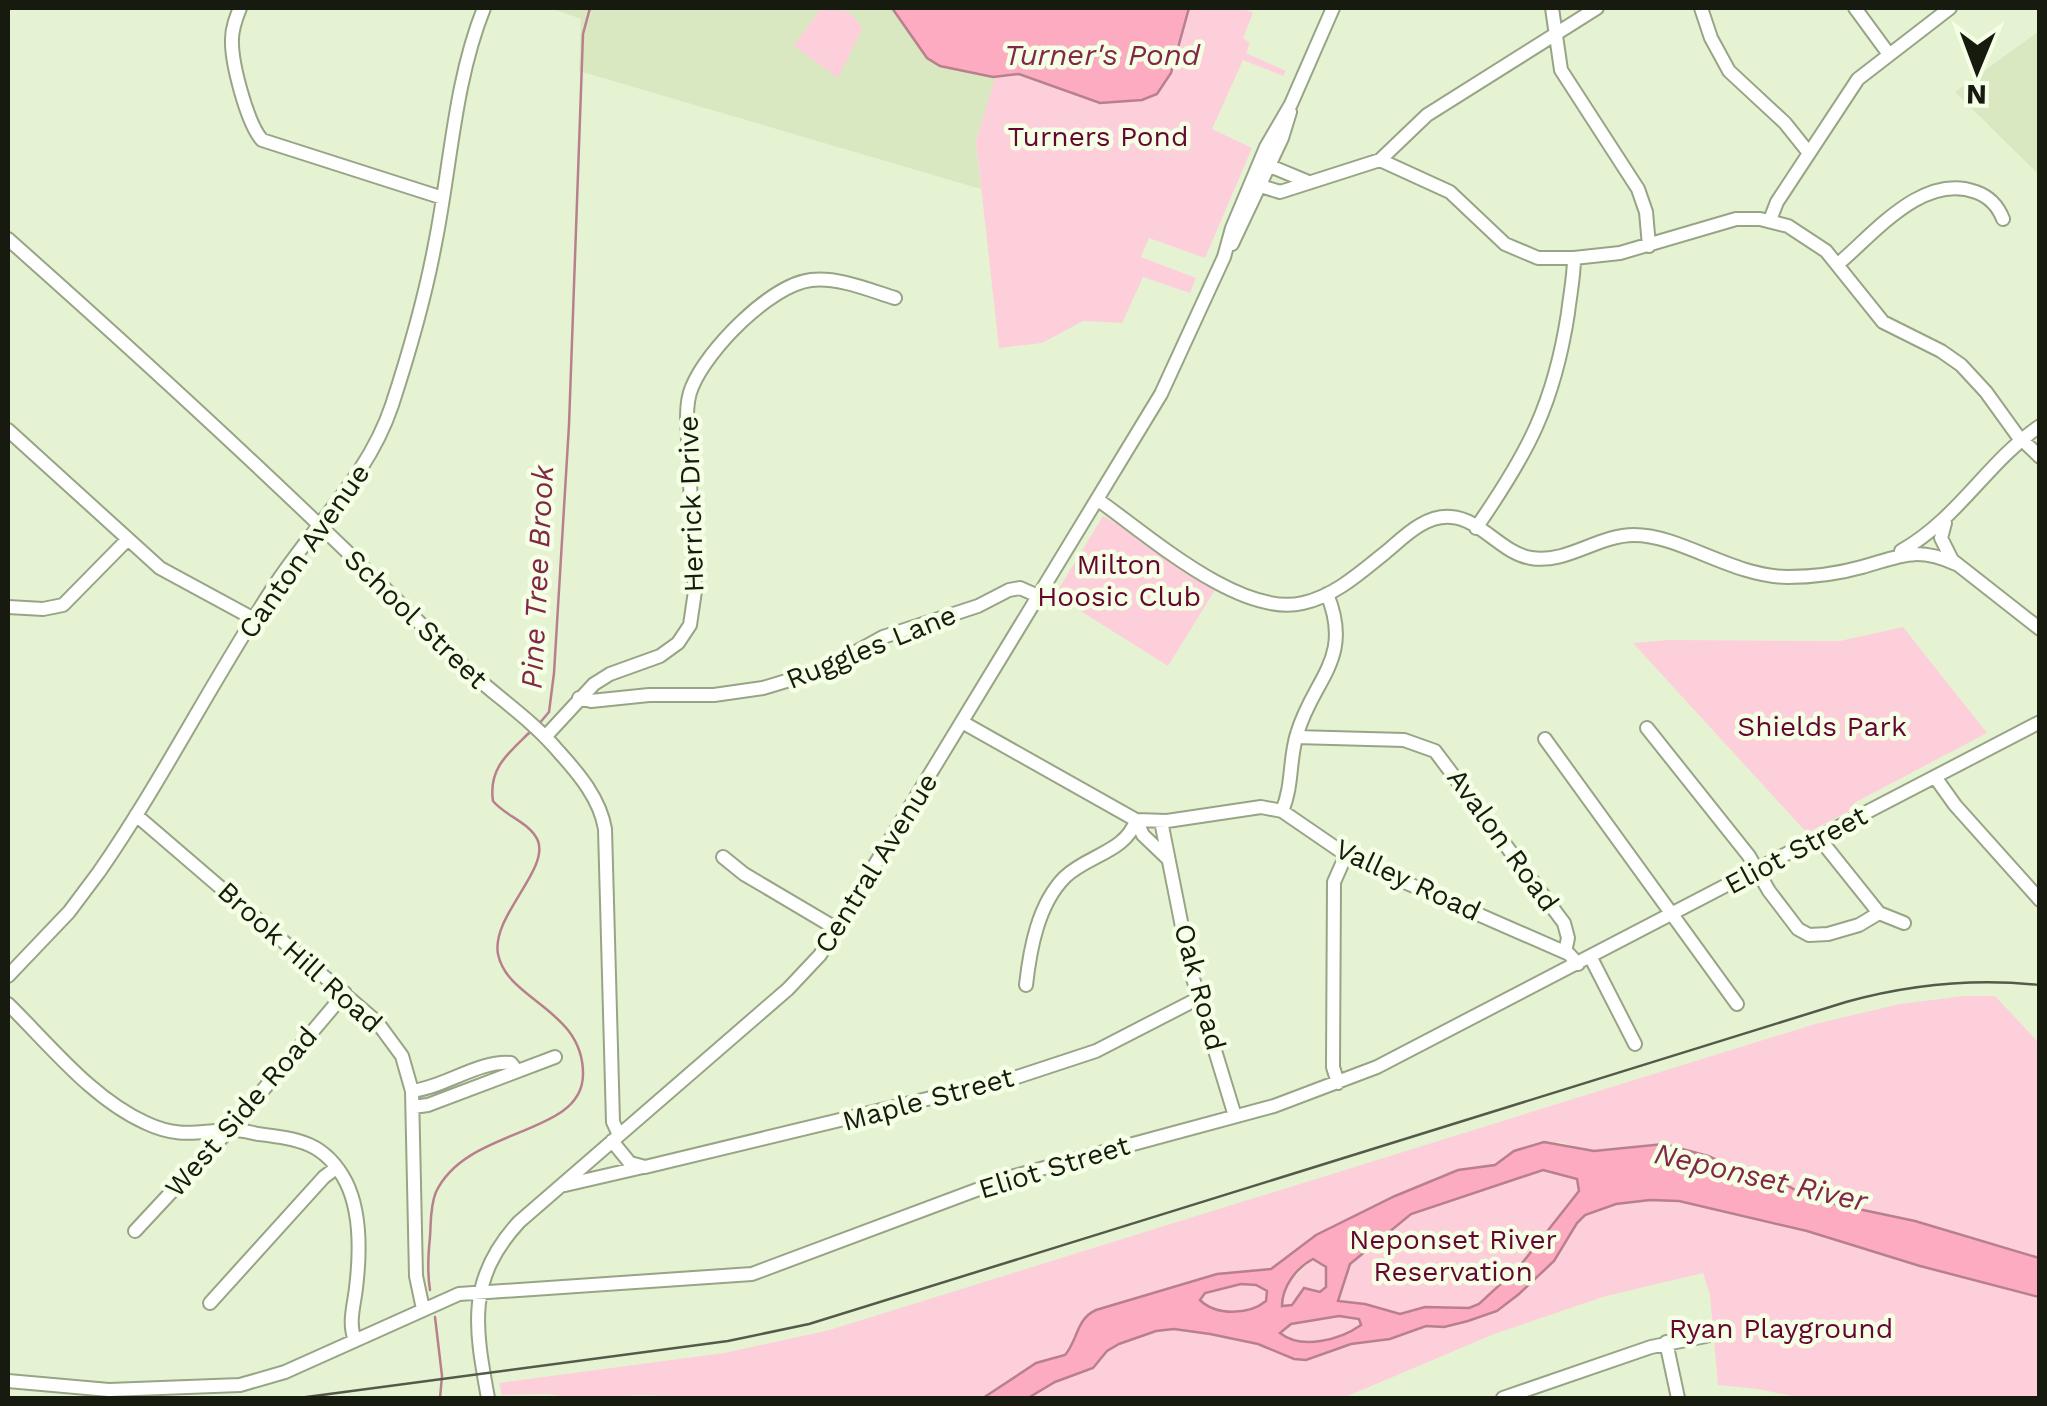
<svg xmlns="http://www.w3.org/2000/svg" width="2047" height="1406" viewBox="0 0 2047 1406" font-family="'Work Sans',sans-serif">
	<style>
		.built { fill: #d9e8c1 }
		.green { fill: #fdcfda }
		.water { fill: #fdabc1; stroke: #b8808c; stroke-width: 2.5; fill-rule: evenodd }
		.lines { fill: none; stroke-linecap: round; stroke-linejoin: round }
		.stream { stroke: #b8808c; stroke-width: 2.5 }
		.minor-casing { stroke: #98a486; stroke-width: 16 }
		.minor { stroke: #fff; stroke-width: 12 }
		.tram { stroke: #545a49; stroke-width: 2.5 }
		.labels { text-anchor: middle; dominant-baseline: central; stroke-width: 9; stroke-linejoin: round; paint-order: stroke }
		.park-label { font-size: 28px; fill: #660632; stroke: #f4ffe5 }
		.street-label { font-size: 28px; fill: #161a0f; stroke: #f4ffe5 }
		.water-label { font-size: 30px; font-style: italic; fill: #832749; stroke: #f4ffe5 }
	</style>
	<rect width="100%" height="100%" fill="#e6f3d3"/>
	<path class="built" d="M551,8H927L1010,33L976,141L981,189L579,71L581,19Z
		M2039,31V175L1955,92Z"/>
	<path class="green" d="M821,8C842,8 852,9 862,29L838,78L794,46Z
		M927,8H1242L1253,13L1243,38L1250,43L1246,53L1286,71L1283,76L1243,60L1212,129L1252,148L1205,258L1149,238L1141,257L1196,278L1190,293L1143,277L1122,323L1083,321L1042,343L999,348L976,141L1009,33Z
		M1103,516L1131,532L1215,590L1168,666L1055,595Z
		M1903,627L1987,733L1854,803L1857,807L1807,833L1633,643L1669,640L1840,641Z
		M1964,996H1995L2039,1043V1258L1915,1221L1811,1199L1769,1175L1742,1171L1708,1156L1664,1144L1594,1151L1559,1142L1506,1155L1495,1165L1444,1174L1316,1235L1272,1269L1217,1274L1096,1310C1078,1325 1079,1339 1065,1355L1036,1363L983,1398H704L644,1395L580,1398L546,1394L502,1395L499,1383L724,1353L826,1331L1815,1024L1900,1004Z
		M1543,1169L1577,1179L1579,1191L1519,1267L1479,1304L1470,1308L1425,1307L1400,1314L1365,1304L1338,1301L1349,1264L1411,1214Z
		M1667,1199L1807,1231L1920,1266L2039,1297V1398H1802L1758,1389L1718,1385L1710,1295L1703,1273L1606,1296L1494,1334L1343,1398H1028L1055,1382L1093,1368L1107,1351L1119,1344L1156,1331L1174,1329L1210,1334L1258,1344L1294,1359L1364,1341L1390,1339L1426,1326L1444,1327L1468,1321L1497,1311L1519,1294L1554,1261L1577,1222L1585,1215L1616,1204Z
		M1313,1259L1325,1267L1326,1287L1320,1292L1304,1288L1292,1305H1282L1287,1284Z
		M1241,1284L1256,1285L1267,1291L1266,1301C1249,1315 1215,1316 1200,1300L1205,1293Z
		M1339,1316L1359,1319L1361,1325C1340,1340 1300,1350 1280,1332L1291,1324Z"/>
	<path class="water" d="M892,8H1189L1171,73L1157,94L1142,100L1100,103L1019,74L993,77L940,66L927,58Z
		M1544,1142L1594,1151L1664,1144L1708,1156L1742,1171L1769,1175L1811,1199L1915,1221L2039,1258V1297L1920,1266L1807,1231L1679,1201L1650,1200L1616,1204L1585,1215L1577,1223L1554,1261L1519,1294L1497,1311L1468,1321L1444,1327L1426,1326L1390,1339L1351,1344L1306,1360L1294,1359L1258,1344L1210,1334L1174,1329L1156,1331L1119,1344L1107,1351L1093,1368L1055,1382L1028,1398H983L1036,1363L1065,1355C1078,1340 1076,1319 1096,1310L1217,1274L1271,1269L1316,1235L1395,1196L1458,1170L1495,1165L1514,1151ZM1543,1170L1577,1179L1579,1191L1519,1267L1479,1304L1469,1308L1425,1307L1400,1314L1365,1304L1338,1301L1350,1264L1411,1214ZM1313,1259L1326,1267V1287L1320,1292L1304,1288L1292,1305L1282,1306C1282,1287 1296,1268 1313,1259ZM1241,1284L1256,1285L1267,1291L1266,1301C1249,1315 1216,1316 1200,1300L1205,1293ZM1339,1316L1359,1319L1361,1325C1340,1340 1301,1350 1280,1333L1291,1324Z"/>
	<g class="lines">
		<path class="stream" d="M538,725L549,712L554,673L569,425L583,34L590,8
			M430,1290C427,1272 428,1256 430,1237C431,1223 430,1206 436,1192C467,1126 582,1137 583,1075C584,1009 507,1001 498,954C491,917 549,870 538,841C531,823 505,816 493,801C488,767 510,752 532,730
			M435,1317L442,1376L440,1398"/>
		<defs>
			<path id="minor" d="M240,8C236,18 232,28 232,39C231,62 247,123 262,140L443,198
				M1552,8L1561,70L1638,189L1646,212L1649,246
				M1701,8L1711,38L1729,71L1785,123L1809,153
				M1855,8L1888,53
				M1380,160L1450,192L1505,244L1538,258H1574L1620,253L1736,219H1760L1788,226L1826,251L1883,322L1941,351L1961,365L1986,392L2017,435L2040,457
				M1265,164L1306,181
				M1251,183L1280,192L1380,160L1427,115L1597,8
				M1770,220L1777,202L1858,79L1950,8
				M8,239C161,375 313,515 457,660C489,692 530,717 559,752C579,774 600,799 605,829L613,1122L619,1135
				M1232,244L1282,138L1290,112
				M1838,264C1874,234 1923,172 1976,192C1990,197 1998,206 2003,219
				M8,430L160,568L254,619
				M1098,500C1147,534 1240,618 1303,603C1335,596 1361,572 1386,552C1405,536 1425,515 1451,517C1481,519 1501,553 1531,558C1567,564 1598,535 1634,535C1681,535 1731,576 1787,577C1812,577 1837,574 1862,567C1901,556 1916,546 1956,564
				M1945,523L1941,538L1952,560L2040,629
				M1476,528C1528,453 1554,404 1568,313C1570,295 1574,277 1574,258
				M1901,551C1959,518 1987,462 2040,426
				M8,607L43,609L63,605L127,540
				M579,698L591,701L649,695H714L763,688L823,670L883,637L978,606L1009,590L1020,588L1038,596
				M962,722L1136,820L1167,821L1261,807L1282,811L1352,859L1569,954L1578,964
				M1647,728L1749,856L1769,891L1798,929L1809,935L1828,934L1859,925L1879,913
				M545,737L594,684L610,674L660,656L678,643L690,625L695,591L687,417C687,407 688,396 692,387C707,350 770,285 811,280C839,277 869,290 895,298
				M1296,737L1404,740L1435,751L1564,923L1568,938L1565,952
				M1545,739L1737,1004
				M1935,777L1955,805L2040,900
				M1282,811C1293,786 1289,759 1297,734C1313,679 1354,659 1327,594
				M136,815L377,1022L402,1056L412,1091L416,1276L423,1309
				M1136,820L1143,835L1167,858
				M1161,821L1191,972L1235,1116
				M1819,838L1879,913L1904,923
				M723,857L744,874L837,929
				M1591,958L1635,1044
				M8,976L69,912L99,872C162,781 212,681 273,588C313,526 368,477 392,405C409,353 425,298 435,244C451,165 454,83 484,8
				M1026,985C1030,949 1038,904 1065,877C1088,855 1126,852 1136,820
				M8,1004C49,1044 92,1099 146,1123C178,1138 195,1132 228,1130C238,1129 248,1132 258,1134C298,1139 325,1142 346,1182C361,1212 360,1255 356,1288C354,1306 348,1323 355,1340
				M1338,1083L1333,1067L1334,882L1346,855
				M412,1091C445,1087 479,1060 511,1063L517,1071
				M413,1107L428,1105L555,1057
				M612,1141L630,1163L645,1167L1014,1078L1096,1051L1199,998
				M565,1185L643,1167
				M135,1231L230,1129L345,993
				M210,1303L324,1177L336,1168
				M1666,1342L1678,1398
				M8,1381L109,1390L240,1385L285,1372L459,1294L752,1274L1011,1177L1274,1106L1377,1067L2040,722
				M488,1398C475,1327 466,1280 519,1222L788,989L820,955L1161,394L1224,257L1232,228L1266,147L1291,104L1333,8
				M1503,1398L1651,1347L1706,1336"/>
		</defs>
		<use href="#minor" class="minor-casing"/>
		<use href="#minor" class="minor"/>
		<path class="tram" d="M299,1398L728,1341L809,1324L1846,1002C1911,984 1973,978 2040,985"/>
	</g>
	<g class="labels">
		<g class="park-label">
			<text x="1098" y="136">Turners Pond</text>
			<text x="1119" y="564">Milton<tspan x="1119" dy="32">Hoosic Club</tspan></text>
			<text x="1822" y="726">Shields Park</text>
			<text x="1453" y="1239">Neponset River<tspan x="1453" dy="32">Reservation</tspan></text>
			<text x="1781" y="1328">Ryan Playground</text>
		</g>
		<g class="street-label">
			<text transform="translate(691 504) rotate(-92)">Herrick Drive</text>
			<text transform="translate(304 551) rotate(-55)">Canton Avenue</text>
			<text transform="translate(416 619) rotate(44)">School Street</text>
			<text transform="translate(871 647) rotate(-22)">Ruggles Lane</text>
			<text transform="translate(1503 840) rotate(54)">Avalon Road</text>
			<text transform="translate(1796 850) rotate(-28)">Eliot Street</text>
			<text transform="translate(876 863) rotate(-58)">Central Avenue</text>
			<text transform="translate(1408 880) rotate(25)">Valley Road</text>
			<text transform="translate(300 957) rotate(42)">Brook Hill Road</text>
			<text transform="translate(1200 987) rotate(75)">Oak Road</text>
			<text transform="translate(928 1099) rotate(-15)">Maple Street</text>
			<text transform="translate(241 1112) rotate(-49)">West Side Road</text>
			<text transform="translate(1054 1167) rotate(-17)">Eliot Street</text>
		</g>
		<g class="water-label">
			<text x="1102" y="54">Turner's Pond</text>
			<text transform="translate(537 577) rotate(-87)">Pine Tree Brook</text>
			<text transform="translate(1761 1177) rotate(13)">Neponset River</text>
		</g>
	</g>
	<rect width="2047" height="1406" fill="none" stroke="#161a0f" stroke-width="20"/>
	<g transform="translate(1977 70) rotate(181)" stroke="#f4ffe5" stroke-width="8" paint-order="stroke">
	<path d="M0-8L18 38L0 25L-18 38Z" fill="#161a0f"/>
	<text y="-15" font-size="28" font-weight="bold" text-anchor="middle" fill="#161a0f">N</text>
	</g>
</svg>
